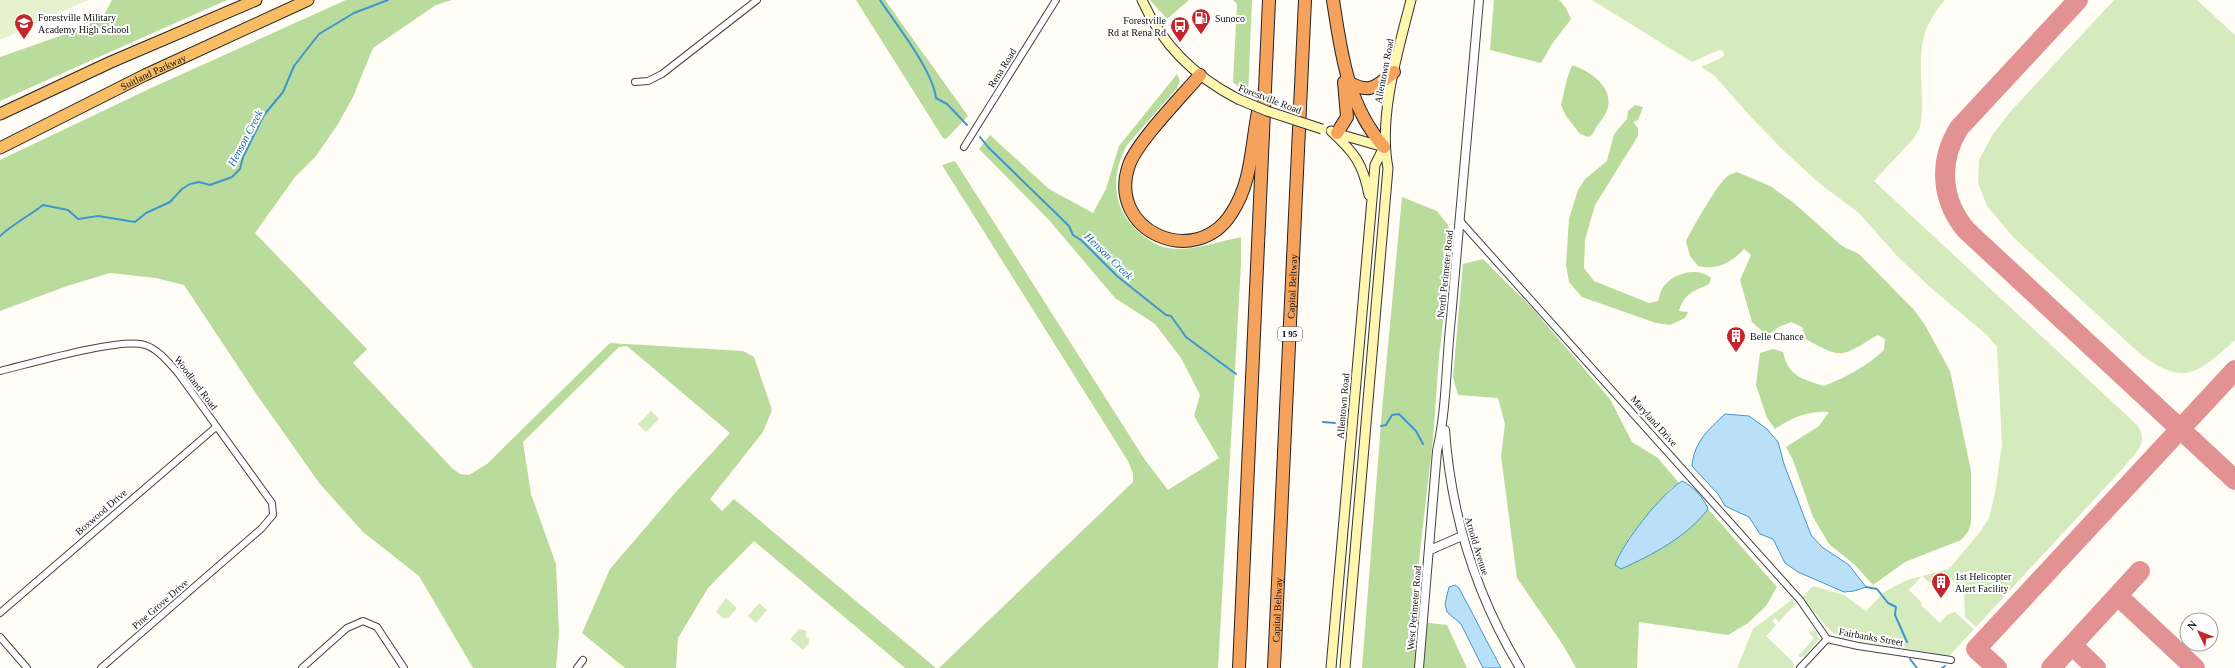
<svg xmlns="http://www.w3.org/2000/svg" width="2235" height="668" viewBox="0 0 2235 668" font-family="Georgia,serif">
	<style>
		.green { fill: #d5ebbd }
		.forest { fill: #b9dc9c }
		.pitch { fill: #e6f2cf }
		.water { fill: #b9e0f7; stroke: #3f96cf }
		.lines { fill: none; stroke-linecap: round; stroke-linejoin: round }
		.stream { stroke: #3f96cf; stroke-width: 2 }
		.taxiway { stroke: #e29292; stroke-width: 20 }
		.minor-casing { stroke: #444; stroke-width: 8 }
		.tertiary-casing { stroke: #444; stroke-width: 10 }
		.secondary-casing { stroke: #333; stroke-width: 11 }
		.trunk-casing { stroke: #222; stroke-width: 13 }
		.motorway-casing { stroke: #222; stroke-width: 14 }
		.minor { stroke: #fff; stroke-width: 6 }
		.tertiary { stroke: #fff; stroke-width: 8 }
		.secondary { stroke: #fff6b0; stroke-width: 9 }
		.trunk { stroke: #f7bc64; stroke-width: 11 }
		.motorway { stroke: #f5a25d; stroke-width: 12 }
		.secondary-bridge-casing { stroke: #333; stroke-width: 11; stroke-linecap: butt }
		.secondary-bridge { stroke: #fff6b0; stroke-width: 9 }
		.labels { text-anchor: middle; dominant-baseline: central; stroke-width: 4; stroke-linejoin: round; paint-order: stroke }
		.shield { fill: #fff; stroke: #585858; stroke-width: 1 }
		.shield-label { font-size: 9px; font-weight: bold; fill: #111 }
		.poi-label { font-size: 10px; fill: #111; stroke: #fff; text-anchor: start }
		.street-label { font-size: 10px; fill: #111; stroke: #fff }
		.water-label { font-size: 11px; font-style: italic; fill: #1768a6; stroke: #fff }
	</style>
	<rect width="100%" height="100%" fill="#fffdf5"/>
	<path class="green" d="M1592,0H1945C1906,43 1928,79 1920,127L1914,138L1874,181L2135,423C2148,437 2141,447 2131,459L2128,460L2129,461L2125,466L1976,627L1965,617L1964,592L1944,572L1930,583L1922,576L1909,590L1922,603L1921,605L1940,623L1947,615L1955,612L1974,629L1949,656L1839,637L1828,628L1802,598L1813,586L1844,595L1866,611L1883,593L1895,586L1907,580L1949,569L1980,532L1989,518L1995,494L2002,444L1997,347L1987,335L1930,287L1897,256L1859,213L1819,183L1781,148L1750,116L1714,75L1701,67L1721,58L1724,55L1723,51L1719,50L1692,62Z
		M2114,0H2197L2235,35V340C2197,374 2183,388 2138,352L2014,238L1987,206L1978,183L1979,160L1993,134L2011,111Z
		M651,411L659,419L646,432L638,424Z
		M726,598L737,608L728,618H723L716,612Z
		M1793,599L1795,604L1779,622L1775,618L1772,621L1776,625L1766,636L1793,662L1794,668H1737L1753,629Z
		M759,603L767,610L756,623L748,616Z
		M799,629L807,631L805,636L809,639V643L803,650L790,639Z
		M1811,631H1816L1819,639L1804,657H1799V655L1814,638L1809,633Z"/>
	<path class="forest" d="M112,0H227L0,101V57L83,28L104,15Z
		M346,0H452L436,5L373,48L353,97L338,124L316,156L295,177L255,233L367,349L353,363L452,468L460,474L469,475L487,464L610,343L743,351L754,357L772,410L763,432L710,499L722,511L734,499L936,668H905L754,541L708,588L678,638L676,668H625L582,633L610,569L676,492L730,433L627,346L619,347L523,442L531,494L556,564L559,633L556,668H473L419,576L363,532L320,484L257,395L184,285L156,278L110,273L67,286L0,311V160L149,89Z
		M856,0H885L968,116L946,139L943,138Z
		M1150,0H1189L1167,19Z
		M1233,0H1252L1248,95L1233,82L1237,4Z
		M1494,0H1559L1566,8L1571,19L1552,44L1541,63L1490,50Z
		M1572,65C1598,74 1622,96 1600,122C1595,127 1595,133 1589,137L1580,134L1566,116L1561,105L1567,79Z
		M1177,74L1180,81L1177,88L1127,145C1109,178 1113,212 1142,235C1153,244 1164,249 1178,249C1199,249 1221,241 1241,237V264L1218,668H939L1133,482V474L1128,461L942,165L955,161L1145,460L1168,490L1219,458L1194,416L1200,395L1181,358L1155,324L1115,298L1049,220L979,149L990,135L1049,189L1093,213L1106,189L1119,146Z
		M1635,105L1643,107L1638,120L1633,122L1638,128V136L1595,205L1585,240L1584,268L1594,281L1649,303L1658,301C1659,298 1660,293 1662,289C1671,273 1697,266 1711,278L1709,284C1693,292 1685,292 1679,311L1688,312L1685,318L1670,325L1656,323L1582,297L1569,282L1566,265L1569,219L1578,190L1585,179L1607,161L1614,134L1627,119L1628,111Z
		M1737,172L1770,186L1794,203L1842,246L1859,254L1914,310L1925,325L1950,371L1971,471V523L1968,532L1961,540L1905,562L1873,585L1855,565L1829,544L1813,517L1793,460L1786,447L1819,426L1829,412C1809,410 1791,418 1775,429L1767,418L1756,385L1760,353L1773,349L1783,352C1788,376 1802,379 1824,386C1846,377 1866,367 1884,350L1885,339L1878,335C1841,356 1844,361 1806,339L1802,327L1791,322L1779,327L1771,333L1763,332L1752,322L1740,280L1751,255L1744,249C1730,264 1717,270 1698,266L1690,256L1686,241C1693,228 1717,183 1729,175C1731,174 1735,173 1737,172Z
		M1402,197L1437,211L1448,225L1452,244L1439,357L1433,439L1412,621L1447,625L1467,668H1362L1382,410Z
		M1483,259L1533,309L1610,399L1632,442L1658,458L1679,483L1670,489L1628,539L1670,541L1701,518L1708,509L1777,587L1766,606L1748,623L1728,635L1639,622L1637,668H1576L1563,645L1517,578L1501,456L1505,424L1498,398L1458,395L1453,377L1463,264Z"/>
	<path class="pitch" d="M0,0H88L0,40Z"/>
	<path class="water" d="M1725,414L1749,416L1767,429L1778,442L1784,464L1811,535L1822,547L1849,565L1866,587L1854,591L1844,592L1798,572L1785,563L1773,539L1760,534L1749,517L1725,506L1718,494L1692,466C1694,442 1708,430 1725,414Z
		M1682,481C1693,486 1704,498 1708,509C1687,537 1652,555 1621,569L1615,565C1623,542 1662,493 1682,481Z
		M1455,585L1459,588L1501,668H1483L1461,624L1447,612L1445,604L1449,587Z"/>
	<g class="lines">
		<path class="stream" d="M880,0C897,26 932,69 936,98L947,104L967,125
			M980,137L988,147L1069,226L1073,235L1081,240L1117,276L1166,315L1171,316L1186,337L1236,374
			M0,236C13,224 29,216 43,205L68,210L78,219L98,216L135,222L146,213L170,202L182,189L190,184L199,182L210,185L232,177L240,169L243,157L264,115L283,92L294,66L319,34L354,13L388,0
			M1323,422L1335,423
			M1381,426L1386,425L1392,415L1399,414L1416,431L1423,444
			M1866,587L1877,589L1888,603L1896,607L1895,615L1907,642
			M1910,659L1917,668
			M1942,668L1945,666"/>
		<path class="taxiway" d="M2078,0L1959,128C1938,162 1941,200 1966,230L2235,480
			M2118,596L2195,668
			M2072,645L2096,668
			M1997,668L1976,649L2235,370
			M2051,668L2140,571"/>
		<defs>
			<path id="minor" d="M635,82L648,81L662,74L757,0
				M964,147L1056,0
				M1461,222L1800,600L1827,639
				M0,371C29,364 121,337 145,345C158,349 169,363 178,373L272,503L273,515L262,528L101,668
				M0,613L216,427
				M0,637L27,668
				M302,668L347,628L363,621L377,627L404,668
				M577,668L583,660
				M1800,668L1827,639L1858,646L1951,660"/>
			<path id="tertiary" d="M1445,430C1451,515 1476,595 1520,668
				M1430,550L1462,536
				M1419,668L1437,451C1447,407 1446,362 1451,318C1461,212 1470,106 1479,0"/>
			<path id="secondary" d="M1142,0C1162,45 1195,77 1238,99
				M1331,131C1355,153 1363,164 1369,195
				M1335,133L1384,147
				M1331,668L1375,165L1384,147
				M1345,668L1388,168C1378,116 1398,51 1411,0"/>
			<g id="trunk">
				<path d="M0,114L111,62L256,0"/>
				<path id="s1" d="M0,148L145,75L308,0"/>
			</g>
			<g id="motorway">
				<path d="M1333,0C1341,52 1347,105 1384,147"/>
				<path d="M1200,75C1182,96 1137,142 1129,165C1106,231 1195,270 1231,214C1252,183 1251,147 1258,112"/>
				<path d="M1348,82C1371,95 1376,86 1394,72"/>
				<path d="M1337,133L1347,117L1344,82"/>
				<path d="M1239,668L1269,0"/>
				<path id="s2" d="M1274,668L1305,0"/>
			</g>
		</defs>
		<use href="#minor" class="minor-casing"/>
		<use href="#tertiary" class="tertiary-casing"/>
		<use href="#secondary" class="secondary-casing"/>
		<use href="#trunk" class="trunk-casing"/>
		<use href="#motorway" class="motorway-casing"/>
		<use href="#minor" class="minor"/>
		<use href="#tertiary" class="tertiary"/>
		<use href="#secondary" class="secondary"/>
		<use href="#trunk" class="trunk"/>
		<use href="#motorway" class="motorway"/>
		<defs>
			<path id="secondary-bridge" d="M1238,99L1267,111L1322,129"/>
		</defs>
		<use href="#secondary-bridge" class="secondary-bridge-casing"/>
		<use href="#secondary-bridge" class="secondary-bridge"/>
	</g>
	<defs>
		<symbol id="fuel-pin" viewBox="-11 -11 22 30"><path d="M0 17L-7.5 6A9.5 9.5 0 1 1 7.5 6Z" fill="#c4262e" stroke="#fff"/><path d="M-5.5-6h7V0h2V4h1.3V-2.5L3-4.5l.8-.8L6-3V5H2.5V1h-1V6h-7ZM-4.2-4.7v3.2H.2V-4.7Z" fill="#fff"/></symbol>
		<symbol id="school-pin" viewBox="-11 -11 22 30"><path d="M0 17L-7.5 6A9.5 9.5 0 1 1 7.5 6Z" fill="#c4262e" stroke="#fff"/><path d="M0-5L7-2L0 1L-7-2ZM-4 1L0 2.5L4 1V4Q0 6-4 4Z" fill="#fff"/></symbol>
		<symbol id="bus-pin" viewBox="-11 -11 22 30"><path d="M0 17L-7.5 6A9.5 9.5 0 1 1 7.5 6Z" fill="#c4262e" stroke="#fff"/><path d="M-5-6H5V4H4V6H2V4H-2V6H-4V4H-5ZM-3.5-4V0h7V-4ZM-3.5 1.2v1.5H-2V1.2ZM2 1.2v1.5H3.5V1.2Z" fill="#fff"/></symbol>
		<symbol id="building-pin" viewBox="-11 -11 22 30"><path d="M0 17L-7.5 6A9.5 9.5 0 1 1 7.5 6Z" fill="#c4262e" stroke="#fff"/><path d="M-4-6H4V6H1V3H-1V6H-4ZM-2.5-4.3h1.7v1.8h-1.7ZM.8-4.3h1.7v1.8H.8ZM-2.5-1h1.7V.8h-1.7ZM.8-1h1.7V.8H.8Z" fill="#fff"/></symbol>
	</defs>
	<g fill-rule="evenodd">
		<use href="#fuel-pin" x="1190" y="7" width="22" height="30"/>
		<use href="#school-pin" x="13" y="12" width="22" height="30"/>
		<use href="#bus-pin" x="1169" y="15" width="22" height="30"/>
		<use href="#building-pin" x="1725" y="325" width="22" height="30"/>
		<use href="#building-pin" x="1930" y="571" width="22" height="30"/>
	</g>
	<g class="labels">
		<rect class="shield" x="1278" y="327" width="24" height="14" rx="3"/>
		<g class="shield-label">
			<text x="1290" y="334">I 95</text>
		</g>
		<g class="poi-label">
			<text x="38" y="17">Forestville Military<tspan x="38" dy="12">Academy High School</tspan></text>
			<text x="1215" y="18">Sunoco</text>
			<text x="1166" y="20" text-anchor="end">Forestville<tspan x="1166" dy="12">Rd at Rena Rd</tspan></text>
			<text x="1750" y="336">Belle Chance</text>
			<text x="1955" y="576">1st Helicopter<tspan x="1955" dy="12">Alert Facility</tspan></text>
		</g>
		<g class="street-label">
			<text transform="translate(1002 68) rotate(-58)">Rena Road</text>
			<text stroke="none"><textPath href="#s1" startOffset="171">Suitland Parkway</textPath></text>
			<text transform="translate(1384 71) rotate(-79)">Allentown Road</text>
			<text transform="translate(1270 99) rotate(21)">Forestville Road</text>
			<text transform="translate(1445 274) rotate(-84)">North Perimeter Road</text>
			<text stroke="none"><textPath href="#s2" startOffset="382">Capital Beltway</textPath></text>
			<text transform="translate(196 383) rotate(53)">Woodland Road</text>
			<text transform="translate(1343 406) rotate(-85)">Allentown Road</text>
			<text transform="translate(1654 421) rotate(48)">Maryland Drive</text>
			<text transform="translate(101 512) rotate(-41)">Boxwood Drive</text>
			<text transform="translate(1477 546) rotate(73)">Arnold Avenue</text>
			<text transform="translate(160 604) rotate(-41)">Pine Grove Drive</text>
			<text transform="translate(1414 608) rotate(-85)">West Perimeter Road</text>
			<text stroke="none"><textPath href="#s2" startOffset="58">Capital Beltway</textPath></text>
			<text transform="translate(1871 637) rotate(10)">Fairbanks Street</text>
		</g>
		<g class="water-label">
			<text transform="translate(245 138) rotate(-62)">Henson Creek</text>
			<text transform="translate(1109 256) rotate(44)">Henson Creek</text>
		</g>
	</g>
	<g transform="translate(2199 632) rotate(313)"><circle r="19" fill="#ffffff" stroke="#a0a0a0"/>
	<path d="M0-3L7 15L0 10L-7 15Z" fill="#c4262e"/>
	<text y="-6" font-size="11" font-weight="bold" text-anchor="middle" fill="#111111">N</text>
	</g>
</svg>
